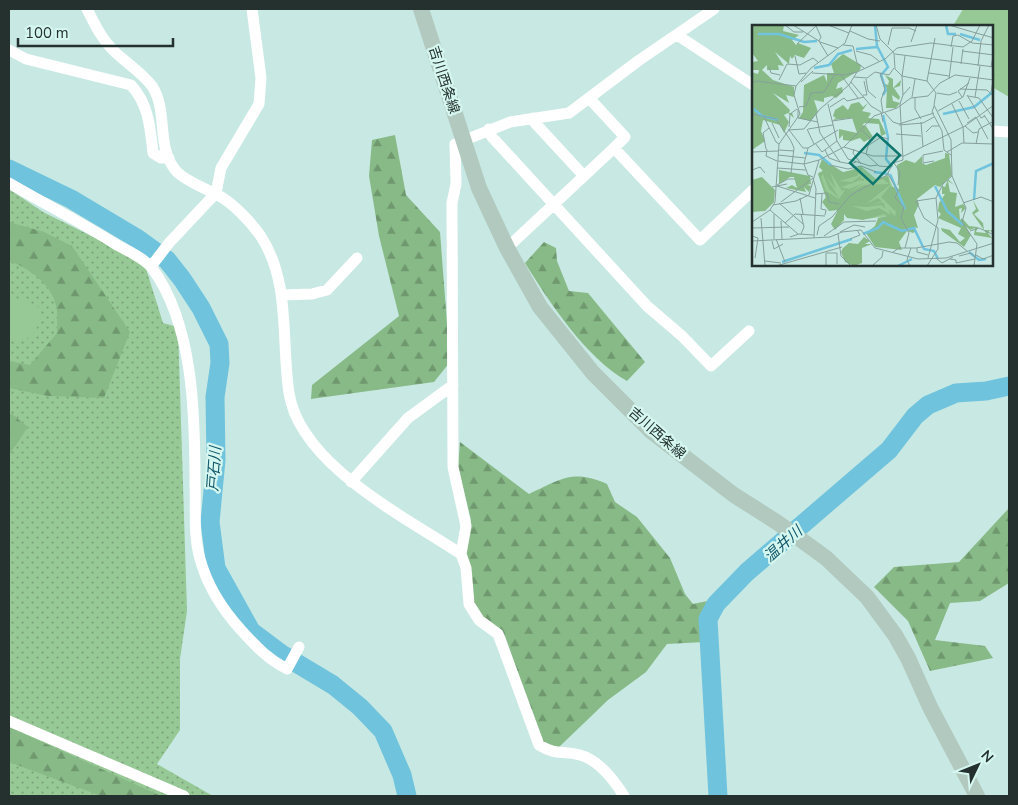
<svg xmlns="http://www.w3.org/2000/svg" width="1018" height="805" viewBox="0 0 1018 805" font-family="'Nunito Sans','Noto Sans JP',sans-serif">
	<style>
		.grass { fill: url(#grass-dots) }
		.forest { fill: url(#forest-firs) }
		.pitch { fill: #97c996 }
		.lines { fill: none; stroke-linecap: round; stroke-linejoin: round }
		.river { stroke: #6fc3dd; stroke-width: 19 }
		.minor { stroke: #fff; stroke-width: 11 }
		.secondary { stroke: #b2c9bf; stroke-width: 16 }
		.labels { text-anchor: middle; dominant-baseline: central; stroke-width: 4.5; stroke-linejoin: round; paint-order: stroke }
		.street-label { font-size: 14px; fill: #24312e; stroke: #d5f7f0 }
		.water-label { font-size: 15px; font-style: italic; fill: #13596b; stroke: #d5f7f0 }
		.inset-river { fill: none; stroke: #6fc3dd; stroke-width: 2.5 }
		.inset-road { fill: none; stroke: #869f9b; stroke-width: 1 }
		.view { fill: #0f766e; fill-opacity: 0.15; stroke: #0f766e; stroke-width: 2.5 }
		.inset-edge { fill: none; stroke: #24312e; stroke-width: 2.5 }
	</style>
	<defs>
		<pattern id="grass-dots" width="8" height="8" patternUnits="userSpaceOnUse" patternTransform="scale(1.25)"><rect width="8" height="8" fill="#97c996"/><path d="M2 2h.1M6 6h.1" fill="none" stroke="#7ba47b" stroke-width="1.8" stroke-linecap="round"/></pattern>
		<pattern id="forest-firs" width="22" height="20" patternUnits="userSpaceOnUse" patternTransform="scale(1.25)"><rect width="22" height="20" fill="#88ba87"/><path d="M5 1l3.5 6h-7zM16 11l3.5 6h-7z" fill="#6f986f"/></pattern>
	</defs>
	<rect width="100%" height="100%" fill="#c8e9e3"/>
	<path class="grass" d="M9,189L43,212L144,262L163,323L178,327L187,611L180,659V730L157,764L213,796H9Z"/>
	<path class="forest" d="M395,135L406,195L440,232L450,362L434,382L311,399L312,385L399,316L379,236L369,176L372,140Z
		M9,222L44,232L72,246L130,332L104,398L48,396L9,388V361L30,365L57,333C57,324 58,313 56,305C50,283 29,268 9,261Z
		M544,242L556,248L557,261L569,291L588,293L645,362L627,381C585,357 550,303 525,263Z
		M9,414H12L28,427L9,455Z
		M460,442L529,494C562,479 572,469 607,484L615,502L637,517L670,558L685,594L693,604L712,600L706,616L704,642L667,644L646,672L608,700L558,748L542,741L505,636L487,624L473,609L465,556L471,520L458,467Z
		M1009,508V583L980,601L950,603L935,640L985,646L993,658L930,671L908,621L874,587L894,567L959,562Z
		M9,727L161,796H101L9,762Z"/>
	<path class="pitch" d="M963,9H1009V97L992,87V26H953Z
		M9,295L40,308L42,319L31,337L14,341L9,334Z"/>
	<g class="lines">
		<path class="river" d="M9,169L71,199L138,239L167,260L182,279L201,308L219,344L220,363L215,397L216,460L210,522L216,568L251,631L283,655L333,685L360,707L383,731L402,775L407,796
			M718,796L708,619L716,604L747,572L889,450L915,416L928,405L956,393L986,391L1009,386"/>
		<path class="minor" d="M87,9C95,25 102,40 116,53C127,63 143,74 152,86C169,112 155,148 177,172C189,183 203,187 216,194C232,202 250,221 260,235C291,281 281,341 289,393C300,465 407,518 461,554
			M677,35L753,85
			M9,50L26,59L131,85C149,105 150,127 153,153L161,158H169
			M589,98L625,137L614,148
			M533,118L535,123L584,176
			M489,129L492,137L647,306L682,336L711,366L749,331
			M992,131L1009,132
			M9,183C45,204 82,223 117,245C128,251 144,258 152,268C194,325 195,416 195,484C196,509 193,534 200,559C207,585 223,610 241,630C257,647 266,658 287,669L299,647
			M507,248L614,148L700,240L753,190
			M153,264L169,243L216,193L221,168L259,104L261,78L252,9
			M282,295L312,294L327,290L357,258
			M351,482L408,418L453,385
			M9,721L184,796
			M624,796C614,780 599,760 580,755C562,750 557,756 539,745L498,634L479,620L469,604L466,568L461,554L466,526L453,467L452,203L456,184L455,144L510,122L569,113L638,61L714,9"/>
		<path class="secondary" d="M421,9L479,188L507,248L540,307L593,373L652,432L734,495L778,523L826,558L867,597L895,635L908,658L930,707L977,796"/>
	</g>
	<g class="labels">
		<g class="street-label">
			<text transform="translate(444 80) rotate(72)">吉川西条線</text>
			<text transform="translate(657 433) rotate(41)">吉川西条線</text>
		</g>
		<g class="water-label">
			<text transform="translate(214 469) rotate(-86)">戸石川</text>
			<text transform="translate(783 544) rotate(-42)">温井川</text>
		</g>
	</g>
	<g transform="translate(752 25)">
		<rect width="241" height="241" fill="#c8e9e3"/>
		<path d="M109,141L124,154L136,150L142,165L140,181L150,196L136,191L115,194L77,183L66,148L78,142L91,148Z" fill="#97c996"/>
		<path d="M0,0H32L31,6L47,10L40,15L44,20L46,18L59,23L52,33L43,30L40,34L38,31L37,39L23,27L32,41L26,40L27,45H15V40L10,45L21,55L42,62V72L34,70L37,78L21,68L38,85L37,88H40L42,93L36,88L32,90L37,97L32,108L28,100L11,95L9,106L13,116L0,125V47L6,49L7,45H0V37L6,36L0,28ZM91,29L109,40L108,45L86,58L84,64L90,62L91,67L84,73L80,71L72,73V77L62,75L66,87L58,96L47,93L51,87L52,60L72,50L75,57V48H82L79,39ZM133,50L141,54V63L149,55L148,61L142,63L148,72L147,75L140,70L141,76L148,78L144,83H134L135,63L131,58L136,60L137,56ZM107,77L111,82L116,78L110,86L119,88L116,93L127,94L134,109L129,111L127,99L113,98L110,100L114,101L121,112L112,117L108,113L99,116L91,115V110L87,114V104L105,108L100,93L81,95L84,93L81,91L83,85L91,80L96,85L99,79ZM193,128L197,129L200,150L188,162L183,160L165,174L167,179L162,190L166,203L160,202L164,206L161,208L155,206L147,217L150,225L123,222L114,208L123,201L126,193L135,191L132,189L111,195L95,193L92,189V195L83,205L79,199L86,185L77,186L70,177L74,172L66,149L71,146L67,142L70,134L91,147L111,143L105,151L87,156L100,157L111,149L108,153L112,154V156L109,155L89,162L97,164L112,158L96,168L112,160L137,159L131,154L116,158L136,151L138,160L114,179L126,173L130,176L120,180L131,177L134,184L129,180L115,182L100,181L115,186L127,183L139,190L136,184L143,191L144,187L129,172L138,161L147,164L145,140L154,135L163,138L170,131V138L174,140L193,133ZM78,147L90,166L93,165L87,174L74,166L69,152L71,149L77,164L87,173L73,150L84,164ZM27,145L58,151L59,159L55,160L59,161L57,167L52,162L54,167L34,163L40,160L45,163L42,152H38L27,159ZM10,152L23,165L22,177L13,186L0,187V155ZM196,154L202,160L196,156L198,167L205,168L203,182L211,179L214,183L209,188L210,183L207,184L208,195L210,193L217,201L226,202L224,207L234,208L220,188L224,184L221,175L227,186L222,189L231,198L232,205H241V209L238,205L236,208L240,213L222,210L223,203L218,205L213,201L219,210L212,222L190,206L189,203L198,205L208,217L213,213L206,209L209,203L186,193L189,189L186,186L187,178L193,169H190V161L193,162ZM112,212L118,216L113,219H120L110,223V238L102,241L93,237L89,227L91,223L97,218L106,219Z" fill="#88ba87" fill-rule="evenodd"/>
		<path class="inset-river" d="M123,0L125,21L136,42L129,50L134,65L131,70M194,0L196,9H204M6,9H27L52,17L65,16M208,9L228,15M104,24L125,22M62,43L77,40L86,29L100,25M2,84L10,91L26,95M191,89L222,82L242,66M131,90L136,112L134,134L140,142M52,128L67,130L79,140M122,147L137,149M138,149L153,184M183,161L195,186L211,200M222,175L224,146L242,138M111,209L126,203L131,197L150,206L162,203L172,224L182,226L186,234M217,227L227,235L234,234M30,237L100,214M146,241L160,234"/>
		<path class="inset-road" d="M33,0L42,7H51M41,0L67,16L76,31M76,0L97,8M124,0L128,14L142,28L143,44L150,51L175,56L184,68L182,80L199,115L200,151L214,183L210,197L225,219L222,241M197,0L224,8M64,1L69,12L67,16M98,6L116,14L128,16M224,8L242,13M68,17L86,23M159,17L165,0M45,19L65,0M91,20L101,21L105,38L112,43M136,20L140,3H157L164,6M199,22L201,11L206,10L220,18L242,20M104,26L119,30L127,36M210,26L242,30M143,29L242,42M43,31L47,49L54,48M209,39L211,24M226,41L229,16L237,0M17,42L19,48L28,50M239,42L242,26M60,48L92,50L105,47M128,48L133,64L129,75L131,88M177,48L197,51M89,50L106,73M150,51L153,31M150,51L151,70M102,52L115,53L123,47L137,50L142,43M114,54L116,66L124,73M197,54L201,22M27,55L35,39L48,40L61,33L66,37M175,56L183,13M49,57L61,46M99,57L119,81L129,87L131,97M0,58L5,56L44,61M208,64L235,65L242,72M239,67L242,49M185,68L197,70L205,67M111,70H115L112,56M215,70L229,93L233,91M216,71L227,73L242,94M160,72L163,54M163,72V84L169,94M210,72L206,66L217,58M223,72L228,41M207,76L217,94M76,79L85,116L96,134L118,141L126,140M200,79L211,102L212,118M182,81L180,87L190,106L192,125L199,130M47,82L54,81L59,68L72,67L83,49M78,82L92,73L95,76L112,72M46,84V93L66,97M186,86L211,72L218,53M133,88L141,97L147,99L182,88M0,89L24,94L39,116L42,123L39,148M64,89L68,108L88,137M232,90L242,105M12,92L24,117L27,119M80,96L100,93M169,97L171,122M20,98L27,113M215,98L224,92L236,114M147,100L171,98L182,92M213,101L221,108L226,107M37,102L38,89L45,84M55,104L62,119M56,104L81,100M36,105L52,104L68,84L97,60L105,47L133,34L145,23L179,18L211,22L220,16L228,0M37,105L51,123H56M110,105L118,113L114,129L127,141L139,142M174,107L180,101H187M144,109L169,111M63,118L70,127L85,116M224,119L227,104L242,96M117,120L129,112L137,114M92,122L122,91L145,83L159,73L176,71L188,58L203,50L242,55M14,124L11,108L17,103M15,124L14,131L25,136M102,124L101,128L109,139M27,125L42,126M73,125L77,133L88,137L99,139L104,137M0,127L26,126M195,127L210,118L242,119M26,130L53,133M26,136L52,139L67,135M182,136L171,138V130L191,126M142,138L148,147L146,160M52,139L56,123L86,105M52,139L56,150L61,152M78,140L96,144L109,141L124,147M25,143L54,145M0,145L8,142L13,148M136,149L146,166L143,173L152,182L149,193L157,208L153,223M25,160L36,154H43M25,161L63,173M20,162L35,159M63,169L75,168L77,177L87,179M70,169L69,184L74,185L73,190M48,173L51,189M29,177L61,153L64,164L62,213M27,178L51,199M211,178L229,172L242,177M21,180L44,176L57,170L67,135L92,122L121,131H152L213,101L242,80M18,185L46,209M9,193L13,241M29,196L30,214M0,197L18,185L23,177L27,119L48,89L42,70L44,61L59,43L93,18L100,0M33,198L43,189L73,191M0,203L37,202M218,206L227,203L240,209M88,207L102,200L113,202M49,209L52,202L49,189M86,209L89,231L99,241M65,210L67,201L80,192L99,170L135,150L141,138L151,135L148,79L151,70L158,62M0,211L6,213L3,233M72,211L92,197L124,196M38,212L47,209L62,210M22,214V189M24,214L33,237M98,214L108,210L105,205M0,216L78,212L90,207L109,205L123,223L166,234L194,233L242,218M20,216L22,224L31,219M165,223V227L176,230M141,227L147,223H164L197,217L205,218L215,226M224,230L231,234L242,230M207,231L219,228L223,232M176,233L186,195L184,173L191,159L200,151M184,233L190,238L201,232M198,234L204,235V238L223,234M13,236L29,238M24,241L90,222M74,241V228H85V239M120,241L130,232L131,226M158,241L155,235L159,223M175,241L186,224V203L172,193L164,176L184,173"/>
		<path class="view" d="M125,109L148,130L121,159L98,138Z"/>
		<rect width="241" height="241" class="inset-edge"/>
	</g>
	<rect width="1018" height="805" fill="none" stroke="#24312e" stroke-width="20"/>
	<g transform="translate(978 765) rotate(47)" stroke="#d5f7f0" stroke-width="4" paint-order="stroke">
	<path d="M0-4L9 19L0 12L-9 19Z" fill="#24312e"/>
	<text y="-8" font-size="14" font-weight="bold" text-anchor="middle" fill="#24312e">N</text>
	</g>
	<path d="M18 38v8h155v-8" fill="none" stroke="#24312e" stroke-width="2.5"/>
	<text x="25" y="38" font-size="15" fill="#24312e" stroke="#d5f7f0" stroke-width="4" paint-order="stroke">100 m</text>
</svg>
